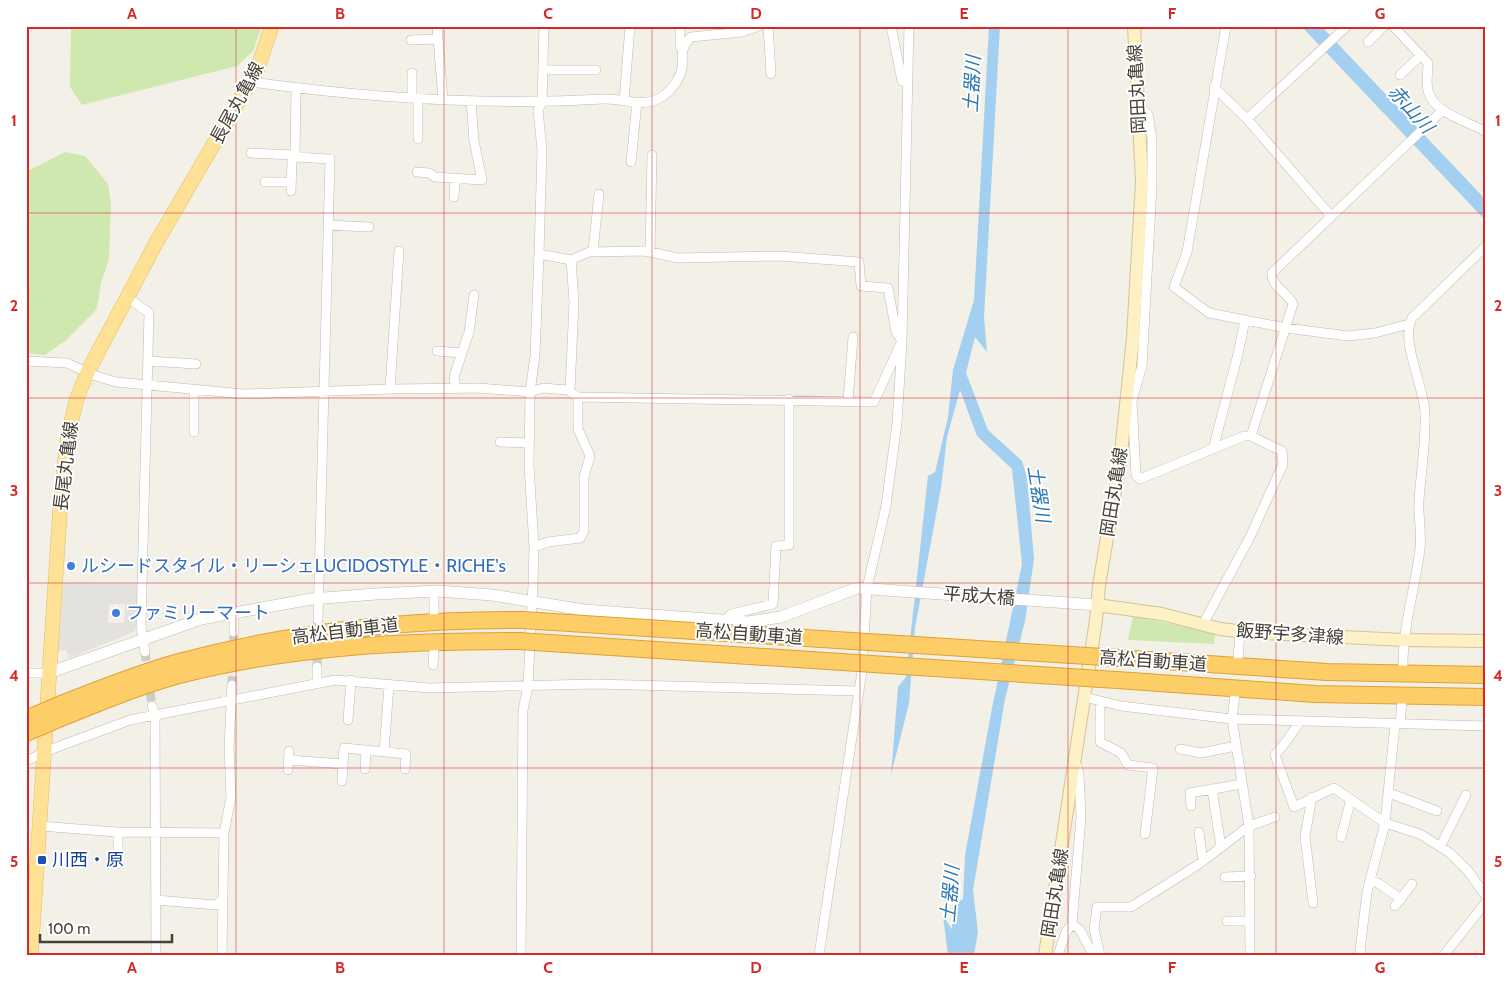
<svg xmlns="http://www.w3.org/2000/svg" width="1512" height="981" viewBox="0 0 1512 981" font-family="Cabin,'Noto Sans JP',sans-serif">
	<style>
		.green { fill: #cee8af }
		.parking { fill: #e4e2df; fill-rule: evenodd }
		.water { fill: #a3d0f0 }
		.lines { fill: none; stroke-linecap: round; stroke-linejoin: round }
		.minor-tunnel { stroke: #d0cdc4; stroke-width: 9; stroke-dasharray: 9 4.5; stroke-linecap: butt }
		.minor-casing { stroke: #c2baac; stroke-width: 10 }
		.tertiary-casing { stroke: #c2baac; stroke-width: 12 }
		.secondary-casing { stroke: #d3c496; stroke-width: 14 }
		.primary-casing { stroke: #e3bf64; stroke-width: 15 }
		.motorway-casing { stroke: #dda237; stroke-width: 18 }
		.minor { stroke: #fff; stroke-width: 9 }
		.tertiary { stroke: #fff; stroke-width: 11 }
		.secondary { stroke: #fef1c5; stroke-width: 12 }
		.primary { stroke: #fee195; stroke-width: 14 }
		.motorway { stroke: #fdcd67; stroke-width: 16 }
		.motorway-bridge-casing { stroke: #dda237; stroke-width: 18; stroke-linecap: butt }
		.motorway-bridge { stroke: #fdcd67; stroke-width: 16 }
		.grid { fill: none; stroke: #d62828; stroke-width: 1; stroke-opacity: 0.55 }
		.shop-dot { fill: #3f7fe0; stroke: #fff; stroke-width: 2 }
		.transit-dot { fill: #1a4fb4; stroke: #fff; stroke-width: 2 }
		.labels { text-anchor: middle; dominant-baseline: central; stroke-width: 4; stroke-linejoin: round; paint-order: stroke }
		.street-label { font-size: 18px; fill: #464036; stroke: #fff }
		.shop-label { font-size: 18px; fill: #366cbe; stroke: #fff; text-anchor: start }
		.transit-label { font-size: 18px; fill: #164399; stroke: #fff; text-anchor: start }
		.water-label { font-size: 19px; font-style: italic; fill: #2f79b2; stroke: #fff }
		.neatline { fill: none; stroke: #d62828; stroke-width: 2 }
		.grid-label { font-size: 16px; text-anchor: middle; font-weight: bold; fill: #d62828 }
	</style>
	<rect width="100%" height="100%" fill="#f3f0e7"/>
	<path class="green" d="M71,26H262L253,51L237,66L82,105L70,87Z
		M65,152L85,156L108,184L111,205L109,259L101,283L97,309L65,341L45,355L26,353V172Z
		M1133,616L1215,633L1214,644L1128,640Z"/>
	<path class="parking" d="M63,583L137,584V626L134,632L69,658L66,650L58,651ZM109,604H125L124,623L108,622Z"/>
	<path class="water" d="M989,26H1000L984,317L987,352L975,337L966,373L988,430L1022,461L1027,477L1034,559L1025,621L1005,699L973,890L978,932L974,955H948L943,916L952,929L953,905L963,899L965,855L992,708L1022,564L1012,469L977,436L960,390L947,437L941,488L915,628L909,703L891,775L898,687L906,677L928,476L935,472L948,417L953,370L974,300Z
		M1301,26H1321L1486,200V221Z"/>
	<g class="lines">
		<path class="minor-tunnel" d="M145,652L152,706
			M317,667L318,620
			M232,685L234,632"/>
		<defs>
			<path id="minor" d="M437,26L443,100
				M680,26V47L683,49
				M768,26L771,74
				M891,26L902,81L905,82
				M1226,26L1187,252L1174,287L1209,313L1286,328L1348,336L1375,333L1409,324
				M1393,26L1428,63C1428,71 1426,82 1428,91C1434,114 1468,121 1486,132
				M411,40L438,39
				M1368,42L1384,26
				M543,70H596
				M1400,75L1421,55
				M251,82C368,98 486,106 604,99C622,98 642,108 660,98C669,93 678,82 681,72C684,65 681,57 683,50C684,45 688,40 691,37L742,32L759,26
				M1214,87L1247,119L1331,216
				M296,88L295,157L330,159L318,620
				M412,98V73
				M624,101L630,26
				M1247,119L1347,26
				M418,139V99
				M251,153L295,155
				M631,162L637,102
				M417,172L429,173L435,177L482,180L474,141L471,101
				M265,182H291
				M291,191L292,161L295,157
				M454,197L455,178
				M328,225L369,227
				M593,251L599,194
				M650,252L652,155
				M127,297L149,313L141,625L145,652
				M437,351L462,353
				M26,361L67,363L93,375L116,382L244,394L390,389L478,388L530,392L543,388L568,390L578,397L874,402L902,341L896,332L888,288L861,286L859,262L779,256L678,258L645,251L589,252L571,260L539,254
				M148,361L196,364
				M194,389V432
				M390,389L399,251
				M456,389L454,377L469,332L474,295
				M570,391L574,302L571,260
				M1127,400L1132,401L1136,475L1140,479L1244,436H1251
				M848,401L853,337
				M1132,401L1142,366L1152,186V139L1148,114L1137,105
				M500,442L529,443
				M1213,449L1238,354L1245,320
				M534,547L548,542L580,538L584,531V477L590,456L578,429V397
				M434,591V614
				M725,621L731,614L773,604L776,546L789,545V399
				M1203,624L1250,537L1283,464L1282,451L1251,436L1293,304C1288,293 1270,285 1272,273L1443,110
				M234,632V612
				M1238,659L1240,631
				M433,665L434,650
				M1403,665C1403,625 1415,589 1420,549C1422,533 1418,517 1419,500C1421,471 1426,443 1425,413C1424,386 1400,341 1412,318L1486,246
				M317,667V683
				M26,673H48
				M1235,695L1232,719L1249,826L1250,955
				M1084,697L1121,706L1232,719L1486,726
				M1100,701V742L1121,753L1128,765L1153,768L1145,834
				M152,706L155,715L156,955
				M348,720L351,680
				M1300,721L1286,742L1275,755L1294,807L1334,788L1385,823L1420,834L1450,853L1468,871L1486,896
				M1400,724L1402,701
				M1180,749L1201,753L1236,746
				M384,752L389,685
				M289,760L343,764
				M26,761L52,749L130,720L335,680L430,688L596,684L858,691
				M1076,765L1079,773L1081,817L1072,924L1080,930L1093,955
				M365,769L366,750
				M288,770L289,751
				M342,781L344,748L406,754L405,769
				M1212,789L1221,847
				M1389,793L1437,811
				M1312,797L1305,836L1313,903
				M1191,806L1190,793L1242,784
				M40,826L117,832L224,833L222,955
				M1199,832L1203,861
				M224,833L231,797L229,748L232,685
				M1341,837L1351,799
				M1440,847L1466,795
				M118,864V832
				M1225,877L1251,876
				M1370,881L1378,883L1401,899
				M156,900L216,905L223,900
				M1395,906L1412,884
				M1227,921H1250
				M521,955L523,710L528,686L533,584L534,547L529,466L530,392L535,356L539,254L542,150L538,110L542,102L544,26
				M819,955L862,671L867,588L886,506L897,423L902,341L909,26
				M1058,955L1066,932L1072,924
				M1100,955L1094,929L1097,907H1131L1199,864L1249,826L1275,817
				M1362,955L1360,950L1367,892L1385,823L1395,724
				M1444,955L1486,902"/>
			<path id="tertiary" d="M48,673L201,619L311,599L376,594L438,591L492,595L584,610L748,622L781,617L857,588L1097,605"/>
			<path id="secondary" d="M1097,605L1162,614L1220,629L1245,632L1403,640L1486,641
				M1045,955L1096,620L1099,585L1120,462L1133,338L1142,181L1134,26"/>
			<path id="primary" d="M31,955L61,495L68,435L77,398L88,371L156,243L257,70L272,26"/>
			<path id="motorway" d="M1119,658L1327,672L1486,675
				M1117,680L1315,694L1486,697
				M61,704C100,689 139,673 179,662C291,632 407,619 522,620
				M61,718C101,702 141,685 183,674C294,646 406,641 519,641"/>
		</defs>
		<use href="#minor" class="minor-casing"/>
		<use href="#tertiary" class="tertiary-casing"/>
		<use href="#secondary" class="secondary-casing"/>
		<use href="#primary" class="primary-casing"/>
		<use href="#motorway" class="motorway-casing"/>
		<use href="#minor" class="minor"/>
		<use href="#tertiary" class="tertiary"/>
		<use href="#secondary" class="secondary"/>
		<use href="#primary" class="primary"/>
		<use href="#motorway" class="motorway"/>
		<defs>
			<path id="motorway-bridge" d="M522,620L1119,658
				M519,641L1117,680
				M26,719L61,704
				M26,733L61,718"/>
		</defs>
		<use href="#motorway-bridge" class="motorway-bridge-casing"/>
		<use href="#motorway-bridge" class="motorway-bridge"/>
	</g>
	<path class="grid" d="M236,26V955M444,26V955M652,26V955M860,26V955M1068,26V955M1276,26V955M26,213H1486M26,398H1486M26,583H1486M26,768H1486"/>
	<g class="shop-dot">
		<circle cx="71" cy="566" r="5"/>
		<circle cx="116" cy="613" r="5"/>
	</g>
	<rect class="transit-dot" x="37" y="855" width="10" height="10" rx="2.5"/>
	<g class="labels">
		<g class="street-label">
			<text transform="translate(1137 89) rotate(-93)">岡田丸亀線</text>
			<text transform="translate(237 103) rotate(-61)">長尾丸亀線</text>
			<text transform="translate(66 466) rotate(-83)">長尾丸亀線</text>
			<text transform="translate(1114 492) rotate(-81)">岡田丸亀線</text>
			<text transform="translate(979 596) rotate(4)">平成大橋</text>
			<text transform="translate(345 631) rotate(-7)">高松自動車道</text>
			<text transform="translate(749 634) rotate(4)">高松自動車道</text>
			<text transform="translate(1290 634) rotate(4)">飯野宇多津線</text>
			<text transform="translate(1153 661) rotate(4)">高松自動車道</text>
			<text transform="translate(1055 893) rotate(-81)">岡田丸亀線</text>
		</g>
		<g class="shop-label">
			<text x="81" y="566">ルシードスタイル・リーシェLUCIDOSTYLE・RICHE's</text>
			<text x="126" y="613">ファミリーマート</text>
		</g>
		<g class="transit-label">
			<text x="52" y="860">川西・原</text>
		</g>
		<g class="water-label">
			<text transform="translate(972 84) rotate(-87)">土器川</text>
			<text transform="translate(1411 109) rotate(48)">赤山川</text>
			<text transform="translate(1039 494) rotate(81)">土器川</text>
			<text transform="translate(950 894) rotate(-85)">土器川</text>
		</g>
	</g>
	<rect width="1512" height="981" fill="none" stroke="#ffffff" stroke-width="55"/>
	<path d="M40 934v8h132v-8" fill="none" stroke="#464036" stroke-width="2.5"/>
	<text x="48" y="934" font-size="15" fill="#464036" stroke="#ffffff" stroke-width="4" paint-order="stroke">100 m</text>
	<rect x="28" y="28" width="1456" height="926" class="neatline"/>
	<g class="grid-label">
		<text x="132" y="19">A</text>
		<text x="340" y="19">B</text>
		<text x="548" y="19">C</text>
		<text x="756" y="19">D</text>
		<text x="964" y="19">E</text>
		<text x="1172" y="19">F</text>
		<text x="1380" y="19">G</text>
		<text x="14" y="126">1</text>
		<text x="1498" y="126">1</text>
		<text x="14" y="311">2</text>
		<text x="1498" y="311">2</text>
		<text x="14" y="496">3</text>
		<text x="1498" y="496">3</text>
		<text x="14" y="681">4</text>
		<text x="1498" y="681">4</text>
		<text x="14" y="867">5</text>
		<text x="1498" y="867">5</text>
		<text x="132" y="973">A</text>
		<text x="340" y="973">B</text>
		<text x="548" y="973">C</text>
		<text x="756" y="973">D</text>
		<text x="964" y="973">E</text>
		<text x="1172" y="973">F</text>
		<text x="1380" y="973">G</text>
	</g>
</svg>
